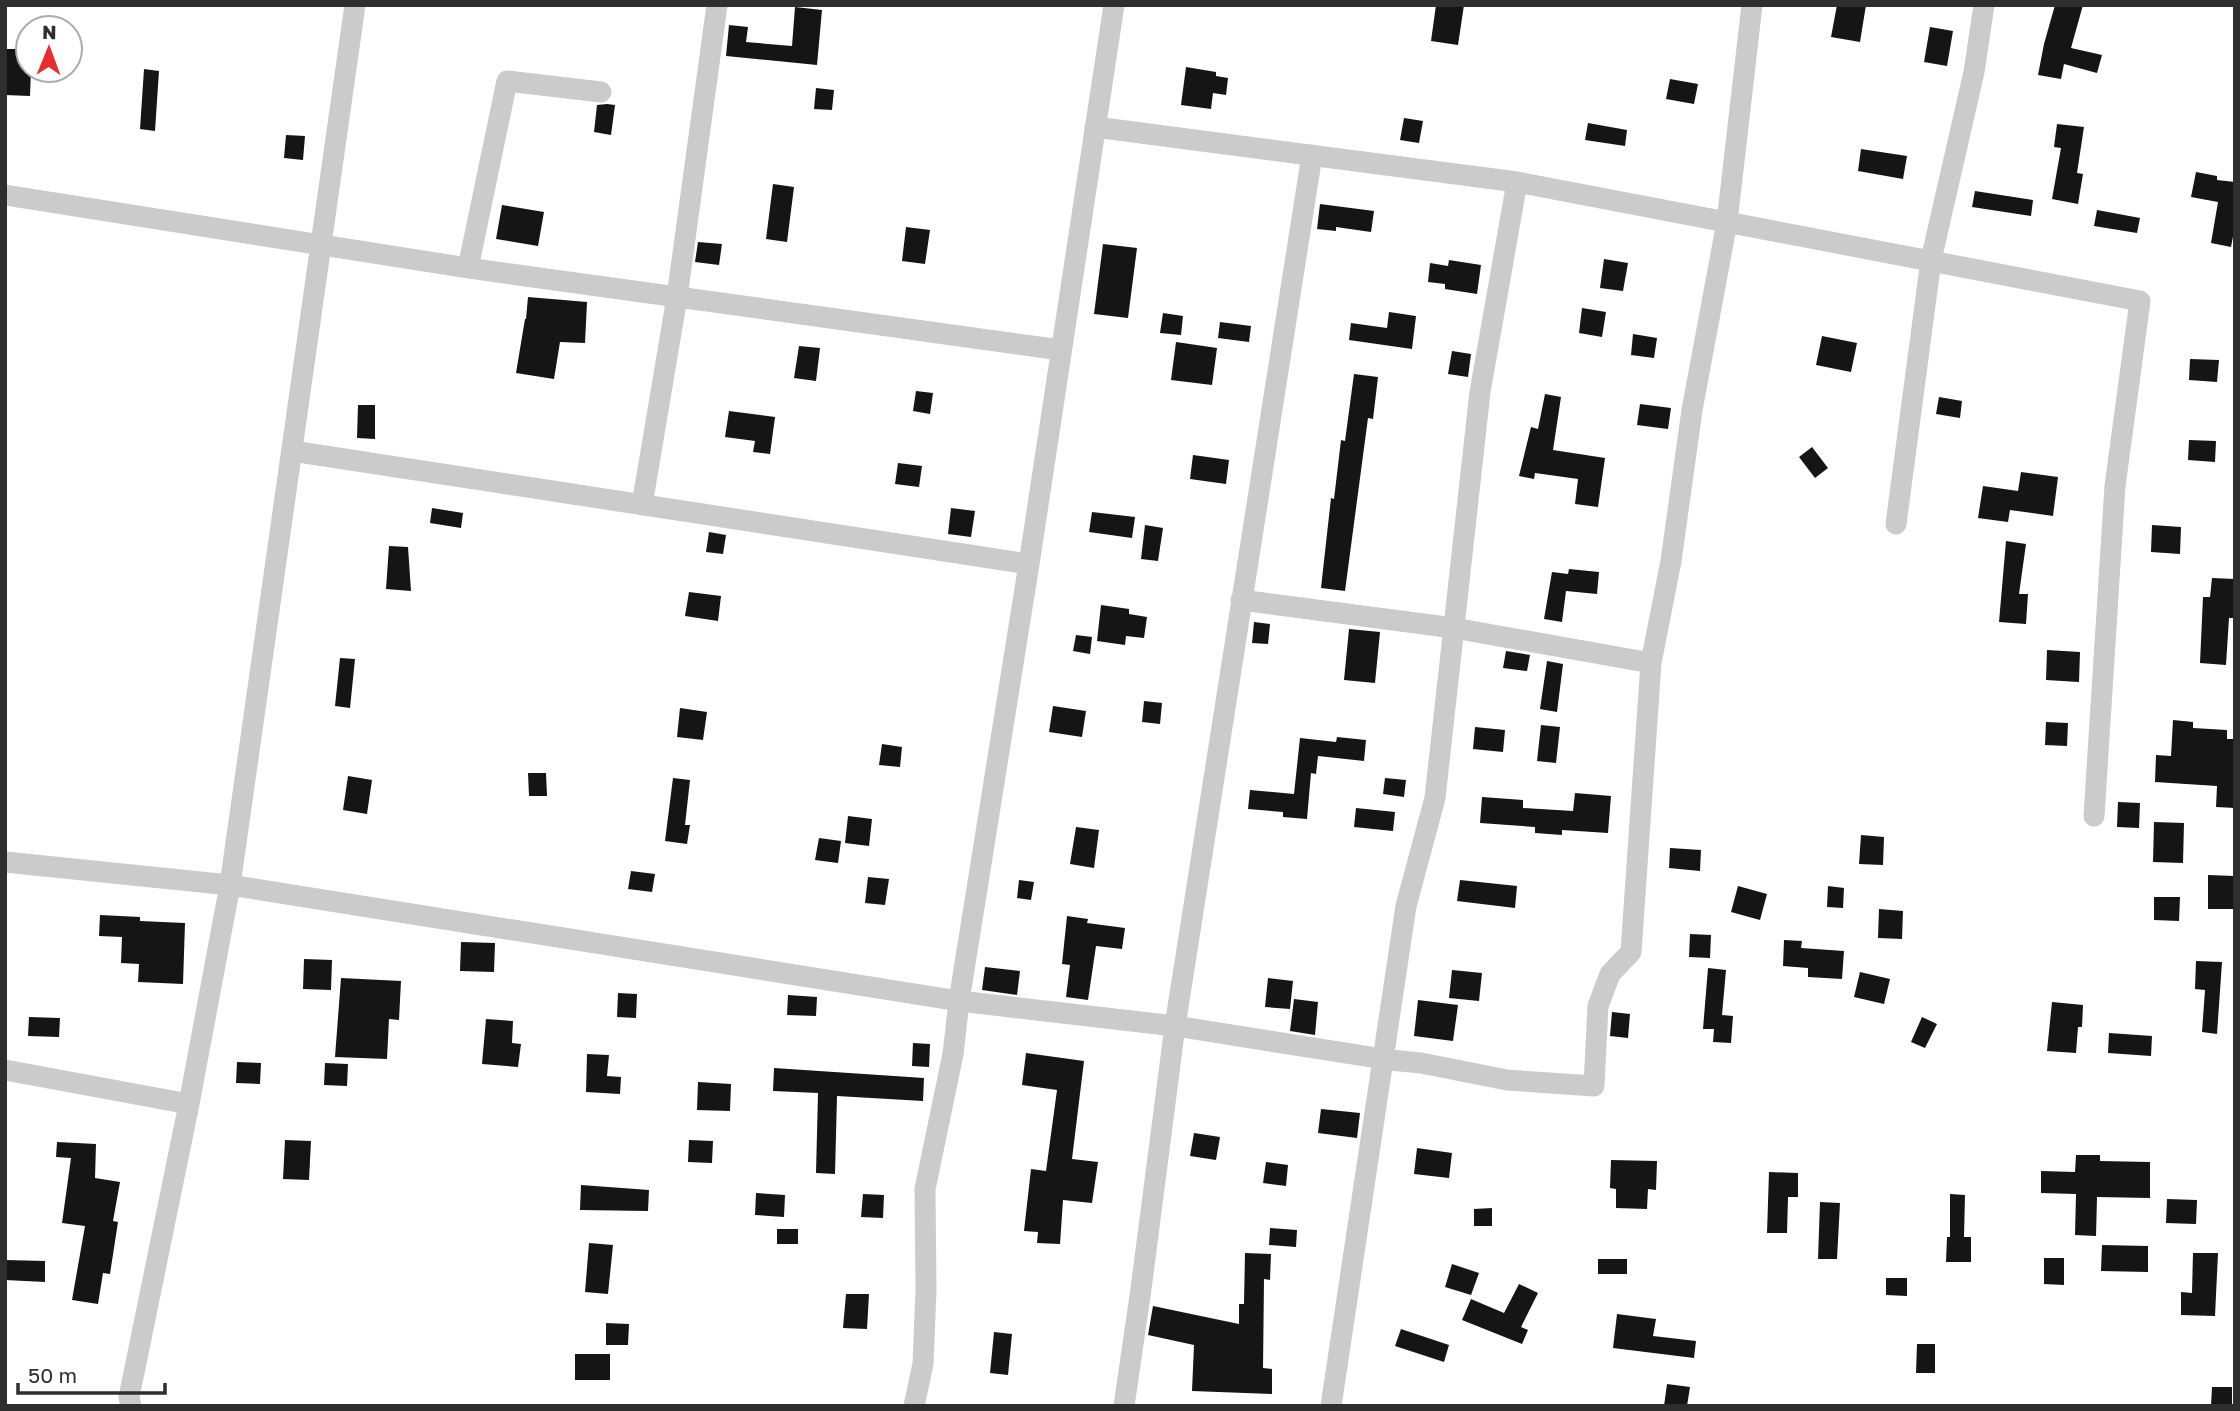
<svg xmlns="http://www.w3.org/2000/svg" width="2240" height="1411" viewBox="0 0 2240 1411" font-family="'Golos Text',sans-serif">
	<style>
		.building { fill: #151515 }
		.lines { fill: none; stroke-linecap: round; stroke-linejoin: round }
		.minor { stroke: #cbcbcb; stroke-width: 21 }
	</style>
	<rect width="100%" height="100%" fill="#fff"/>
	<path class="building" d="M1436,5H1464L1458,45L1431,41Z
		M1837,5H1866L1860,42L1831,37Z
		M2055,5H2083L2071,48L2102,55L2097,73L2064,64L2061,79L2038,75L2044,44Z
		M795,7L822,10L817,65L726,56L729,25L748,27L746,42L792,46Z
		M1930,27L1953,31L1947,66L1924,62Z
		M5,49H28V70H31L30,96L5,95Z
		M1186,67L1216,72V76L1228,78L1226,95L1213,93L1211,109L1181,105Z
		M144,69L159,71L155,131L140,129Z
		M1670,79L1698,84L1694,104L1666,99Z
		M816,88L834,90L832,110L814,109Z
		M607,104L615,105L611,135L594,132L597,105Z
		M1404,118L1423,121L1419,143L1400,140Z
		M1588,123L1627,130L1625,146L1585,140Z
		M2057,124L2084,127L2077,173L2083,174L2078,204L2052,199L2061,148L2054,147Z
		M286,135L305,136L303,160L284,158Z
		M1861,149L1907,156L1903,179L1858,171Z
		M2196,172L2217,176V180L2235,182V226L2231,247L2211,243L2218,202L2191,197Z
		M773,184L794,187L787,242L766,239Z
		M1975,191L2033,200L2031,216L1972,207Z
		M1320,204L1374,211L1371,232L1336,227V231L1317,229Z
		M502,205L544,212L538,246L496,239Z
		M2097,210L2140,218L2137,233L2094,226Z
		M906,227L930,230L925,264L902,261Z
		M698,242L722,244L719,265L695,262Z
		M1103,244L1137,248L1128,318L1094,314Z
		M1604,259L1628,263L1623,291L1600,288Z
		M1449,260L1481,265L1477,294L1445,289V284L1428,282L1430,263L1448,266Z
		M528,297L587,302L585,343L560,342L554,379L516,373L525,319H526Z
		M1582,308L1606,312L1602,337L1579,333Z
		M1389,312L1416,316L1412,349L1349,340L1351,323L1387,328Z
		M1163,313L1183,316L1181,335L1160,333Z
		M1220,322L1251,326L1249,342L1218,338Z
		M1633,334L1657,338L1654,358L1631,355Z
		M1822,336L1857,343L1851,372L1816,365Z
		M1176,342L1217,348L1212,385L1171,380Z
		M799,346L820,348L816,381L794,378Z
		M1452,351L1471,354L1468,377L1448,374Z
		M2190,359L2219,360L2217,382L2189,380Z
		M1354,374L1378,377L1373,419L1368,418L1345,591L1321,588L1331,498L1334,499L1341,440L1345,441Z
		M916,391L933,393L930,414L913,411Z
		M1545,394L1561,397L1553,450L1605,458L1598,507L1575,504L1578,479L1535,473L1534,479L1519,476L1531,427L1538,429Z
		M1939,397L1962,401L1960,418L1936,414Z
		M1640,404L1671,408L1668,429L1637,425Z
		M358,405H375V439L357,438Z
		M729,411L775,417L770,454L753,452L755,441L725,437Z
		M2189,440L2216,441L2215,462L2188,460Z
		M1812,447L1828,468L1815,478L1799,457Z
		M1193,455L1229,460L1226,484L1190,479Z
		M898,463L922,466L919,487L895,484Z
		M2021,472L2058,477L2053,516L2010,510L2008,522L1978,518L1983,486L2018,491Z
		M432,508L463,513L461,528L430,523Z
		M951,508L975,511L971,537L948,534Z
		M1092,512L1135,517L1132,538L1089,532Z
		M1145,525L1163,528L1158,561L1141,559Z
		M2152,525L2181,527L2180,554L2151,552Z
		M709,532L726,535L723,554L706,552Z
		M2006,541L2026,544L2019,594H2028L2026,624L1999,622Z
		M389,546L408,547L411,591L386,589Z
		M1569,569L1599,572L1597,594L1566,591L1562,622L1544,619L1552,572L1568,574Z
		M2212,578L2235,579V618H2229L2226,665L2200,663L2203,597H2210Z
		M689,592L721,596L718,621L685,616Z
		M1101,605L1129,609V614L1147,617L1144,638L1126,636L1125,645L1097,641Z
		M1254,622L1270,624L1268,644L1252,643Z
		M1349,629L1380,632L1375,683L1344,680Z
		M1076,635L1092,637L1090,654L1073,651Z
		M2047,650L2080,652L2079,682L2046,680Z
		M1506,651L1530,655L1527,671L1503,668Z
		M340,658L355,659L350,708L335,706Z
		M1547,661L1563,664L1557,712L1540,709Z
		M1144,701L1162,703L1160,724L1142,722Z
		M1053,706L1086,711L1082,737L1049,732Z
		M680,708L707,712L703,740L677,737Z
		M2173,720L2193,722V728L2227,730V739H2235V808L2216,807L2217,786L2155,782L2156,755L2171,756Z
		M2046,722L2068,723L2067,746L2045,745Z
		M1541,725L1560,727L1556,763L1537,761Z
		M1475,727L1505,730L1503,752L1473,749Z
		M1337,737L1366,740L1364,761L1318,756L1316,774L1311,773L1307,819L1283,817V812L1248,809L1250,790L1294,794L1300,738L1336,742Z
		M882,744L902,747L900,767L879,765Z
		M528,773H546L547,796H529Z
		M348,776L372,780L367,814L343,810Z
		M673,778L690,780L685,825H690L687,844L665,841Z
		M1385,778L1406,780L1404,797L1383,794Z
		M1575,793L1611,796L1608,833L1562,830V835L1535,833V827L1480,823L1482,797L1523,800V808L1573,811Z
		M2118,802L2140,803L2139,828L2117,827Z
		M1356,808L1395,812L1393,831L1354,827Z
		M848,816L872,819L869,846L845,843Z
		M2154,822L2184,823L2183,863L2153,862Z
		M1076,827L1099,830L1094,868L1070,864Z
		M1861,835L1884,837L1883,865L1859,864Z
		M819,838L841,841L838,863L815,860Z
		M1670,848L1701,850L1700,871L1669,868Z
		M631,871L655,874L652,892L628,889Z
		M2208,875L2235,876V909H2208Z
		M868,877L889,879L885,905L865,903Z
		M1019,880L1034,882L1031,900L1017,898Z
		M1460,880L1517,886L1515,908L1457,901Z
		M1738,886L1767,894L1760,920L1731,912Z
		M1828,886L1844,888L1843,908L1827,907Z
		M2154,897H2180L2179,921L2154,920Z
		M1879,909L1903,911L1902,939L1878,938Z
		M100,915L140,917V921L185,923L183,984L138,982L139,964L121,963L122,937L99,936Z
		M1067,916L1088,919L1087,923L1125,928L1122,949L1096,946L1088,1000L1066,997L1070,965L1062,964Z
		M1690,934L1711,935L1710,958L1689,957Z
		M1784,940L1802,941L1801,948L1844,951L1842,979L1808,977V968L1783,966Z
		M461,942L495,943L494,972L460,971Z
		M304,959L332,960L331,990L303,989Z
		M2196,961L2222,962L2217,1034L2202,1032L2205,990L2195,989Z
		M985,967L1020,971L1017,995L982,990Z
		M1708,968L1726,970L1722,1015L1733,1016L1731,1043L1713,1042L1714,1029H1703Z
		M1452,970L1482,973L1479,1001L1449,998Z
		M1860,972L1890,979L1884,1004L1854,997Z
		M341,978L401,981L399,1020L389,1019L387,1059L335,1057Z
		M1268,978L1293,981L1290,1009L1265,1007Z
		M618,993L637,994L636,1018L617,1017Z
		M788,995L817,997L816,1016L787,1015Z
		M1294,999L1318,1002L1315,1035L1290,1031Z
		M1418,1000L1458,1005L1453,1041L1414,1036Z
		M2052,1002L2083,1005L2082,1027H2078L2076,1053L2047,1051Z
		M1612,1012L1630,1014L1628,1038L1610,1036Z
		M29,1017L60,1018L59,1037L28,1036Z
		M1922,1017L1937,1024L1925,1048L1911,1042Z
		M486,1019L513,1021L512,1043L521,1044L518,1067L482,1064Z
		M2109,1033L2152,1036L2151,1056L2108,1053Z
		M913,1043L930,1044L929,1067L912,1066Z
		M1026,1053L1084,1061L1072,1159L1098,1162L1092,1203L1063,1200L1060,1244L1037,1243L1038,1232L1024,1231L1031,1169L1046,1171L1057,1090L1022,1085Z
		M587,1054L609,1055L607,1076L621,1077L620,1094L586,1092Z
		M237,1062L261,1063L260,1084L236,1083Z
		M325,1063L348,1064L347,1086L324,1085Z
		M774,1068L924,1078L923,1101L837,1096L835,1174L816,1173L818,1093L773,1091Z
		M698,1082L731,1084L730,1111L697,1110Z
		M1321,1109L1360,1113L1357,1138L1318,1133Z
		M1194,1133L1220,1137L1216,1160L1190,1156Z
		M285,1140L311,1141L309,1180L283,1179Z
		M689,1140L713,1141L712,1163L688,1162Z
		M57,1142L96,1144L95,1178L120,1182L113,1221L118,1222L110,1274L103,1273L98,1304L72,1300L85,1226L62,1223L71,1158L56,1157Z
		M1417,1148L1452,1153L1449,1178L1414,1174Z
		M2076,1155H2100V1161L2150,1162V1198L2097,1197L2096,1236L2075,1235L2076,1194L2041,1193V1171L2075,1172Z
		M1611,1160L1657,1161L1656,1190L1648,1189L1647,1209L1616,1208V1189L1610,1188Z
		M1266,1162L1288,1165L1286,1186L1263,1183Z
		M1769,1172L1798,1173V1197H1788L1787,1233H1767Z
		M581,1185L649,1190L648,1211L580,1210Z
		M756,1193L785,1195L784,1217L755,1215Z
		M863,1194L884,1195L883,1218L861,1217Z
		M1950,1194L1965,1195L1964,1237H1971V1262H1946L1947,1237H1950Z
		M2167,1199L2197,1200L2196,1224L2166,1223Z
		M1820,1202L1840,1203L1837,1259H1818Z
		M1492,1208V1226H1474V1209Z
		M1270,1228L1297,1230L1296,1247L1269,1245Z
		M777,1229H798V1244H777Z
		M589,1243L613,1245L608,1294L585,1292Z
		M2102,1245L2148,1246V1272L2101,1271Z
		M1245,1253L1271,1254L1270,1280L1264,1279L1263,1368L1272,1369V1394L1192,1391L1194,1345L1148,1335L1153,1306L1239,1324V1304H1244Z
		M2193,1253H2218L2215,1316L2181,1315V1292L2192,1293Z
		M2044,1258H2064V1285L2044,1284Z
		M1598,1259H1627V1274H1598Z
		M5,1260L45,1261V1282L5,1280Z
		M1452,1264L1479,1273L1471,1295L1445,1287Z
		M1886,1278H1907V1296L1886,1295Z
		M1519,1284L1538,1293L1521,1327L1528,1330L1522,1344L1462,1320L1471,1299L1504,1313Z
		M846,1294H869L867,1329L843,1328Z
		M1617,1314L1656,1319L1653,1336L1696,1341L1694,1358L1613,1348Z
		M606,1323L629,1324L628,1345H606Z
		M1401,1329L1449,1345L1444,1362L1395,1346Z
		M994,1332L1012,1334L1008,1375L990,1373Z
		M1917,1344H1935V1373H1916Z
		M575,1354H610V1380H575Z
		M1667,1384L1690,1387L1687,1406H1664Z
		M2212,1387H2232V1406H2211Z"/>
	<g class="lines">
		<path class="minor" d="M1095,127L1517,182L2140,301L2115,486L2094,816
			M5,195L468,268L1061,350
			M468,268L507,81L601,92
			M292,451L1029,564
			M642,505L677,297L717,5
			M1896,524L1931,260L1974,72L1984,5
			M1241,600L1454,628L1651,663
			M5,862L230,885L959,1001L1175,1026L1390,1060L1421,1063L1507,1080L1594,1086L1598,1006L1610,974L1631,952L1651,663L1671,561L1692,410L1727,222L1752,5
			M5,1070L189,1104
			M131,1406L129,1397L189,1104L230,885L355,5
			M914,1406L923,1364L926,1290L925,1189L953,1054L959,1001L1029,564L1114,5
			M1124,1406L1141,1289L1175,1026L1312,155
			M1331,1406L1406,906L1435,798L1480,392L1517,182"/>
	</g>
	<rect width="2240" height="1411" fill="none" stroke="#2e2e2e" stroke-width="14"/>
	<g transform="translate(49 49) rotate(1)"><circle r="33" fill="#ffffff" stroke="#ababab" stroke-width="2"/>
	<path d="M0-5L12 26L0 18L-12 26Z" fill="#e92c2e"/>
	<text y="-10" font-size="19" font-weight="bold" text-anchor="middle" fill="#2e2e2e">N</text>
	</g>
	<path d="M18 1383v10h147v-10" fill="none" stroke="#2e2e2e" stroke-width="3.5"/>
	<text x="28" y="1383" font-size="21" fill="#2e2e2e" stroke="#ffffff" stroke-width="5" paint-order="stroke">50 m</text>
</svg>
